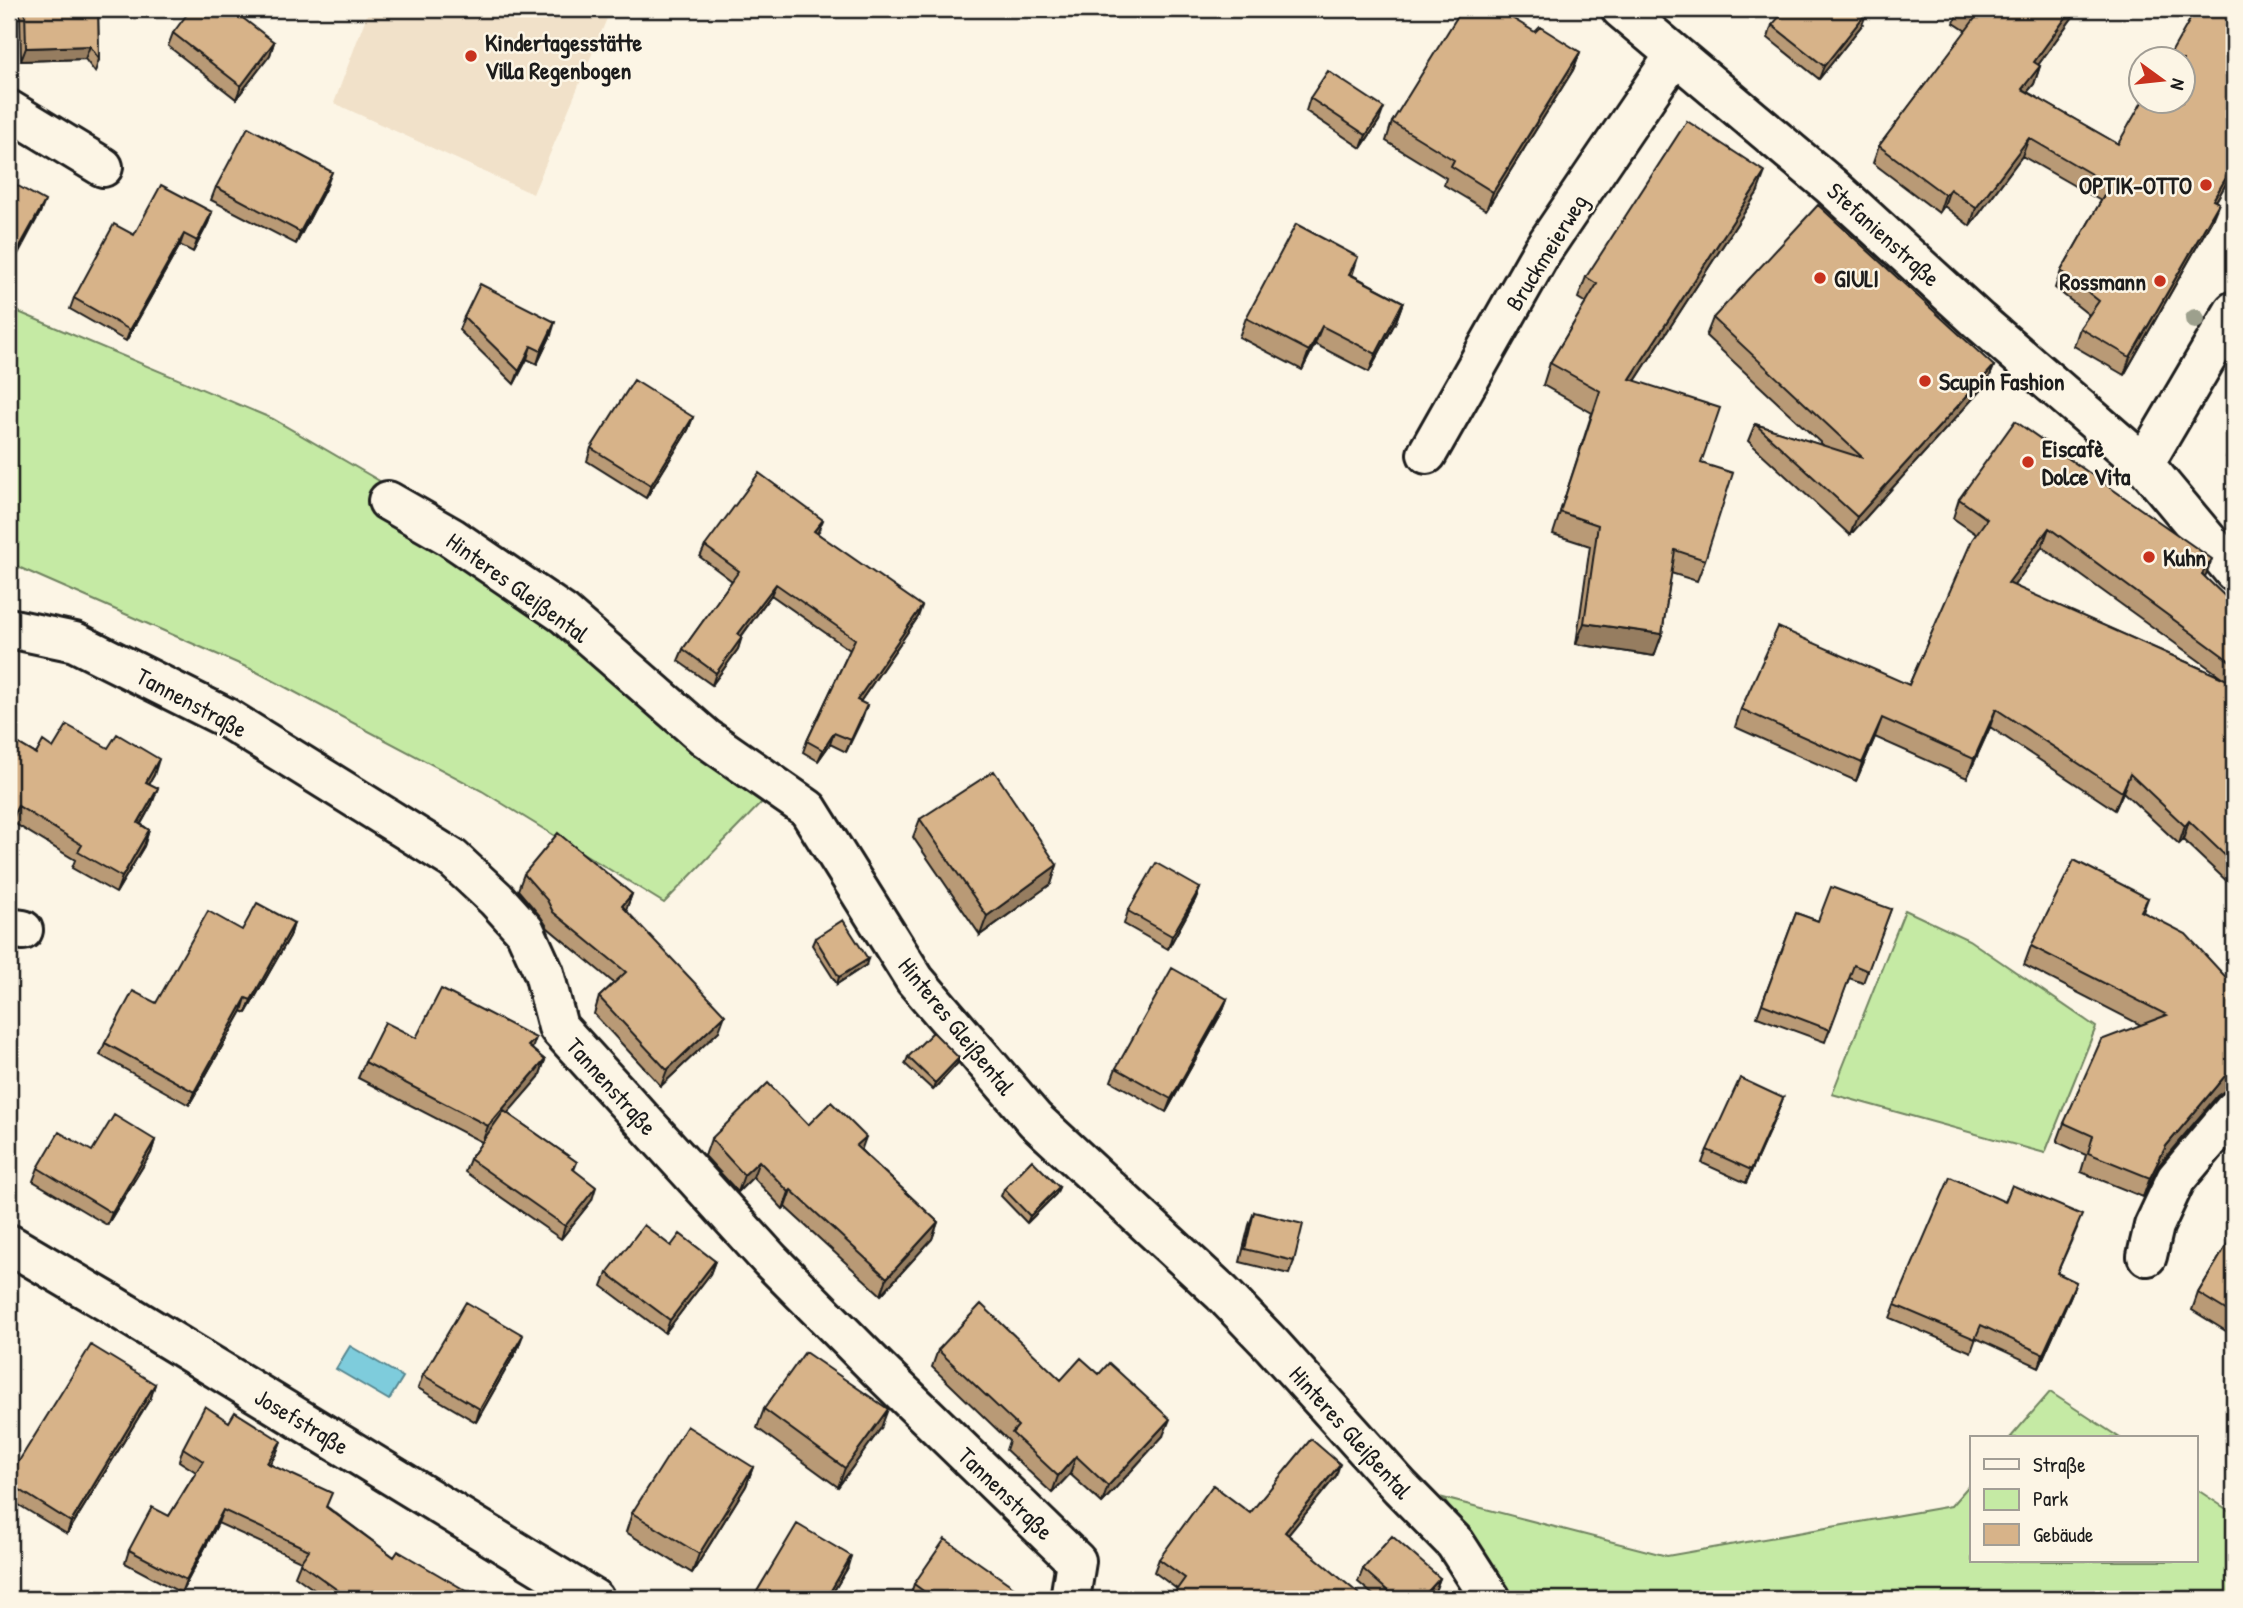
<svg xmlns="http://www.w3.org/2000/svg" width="2243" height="1608" viewBox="0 0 2243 1608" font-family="'Patrick Hand',sans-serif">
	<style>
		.built { fill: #f1e1c9 }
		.green { fill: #c5eaa4; stroke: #708360; stroke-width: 2 }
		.water { fill: #7eccdc; stroke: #57868f; stroke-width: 2 }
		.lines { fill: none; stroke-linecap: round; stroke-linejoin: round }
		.minor-casing { stroke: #1c1c1c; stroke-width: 44 }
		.minor { stroke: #fcf5e5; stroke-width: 38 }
		.tree { fill: #9da08d }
		.wall { fill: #b99a76; stroke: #1c1c1c; stroke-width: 2; fill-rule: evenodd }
		.shaded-wall { fill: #967d60; stroke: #1c1c1c; stroke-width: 2 }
		.building { fill: #d7b389; stroke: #1c1c1c; stroke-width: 2 }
		.poi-dot { fill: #c8321e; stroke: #fcf5e5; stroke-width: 2.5 }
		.labels { text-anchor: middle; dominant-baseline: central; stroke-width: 5; stroke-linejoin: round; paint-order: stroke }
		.poi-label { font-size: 24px; font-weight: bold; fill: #1c1c1c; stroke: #fcf5e5; text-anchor: start }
		.street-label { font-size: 24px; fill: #1c1c1c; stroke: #fcf5e5 }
	</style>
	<rect width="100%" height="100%" fill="#fcf5e5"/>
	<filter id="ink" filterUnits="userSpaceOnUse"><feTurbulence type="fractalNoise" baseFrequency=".0143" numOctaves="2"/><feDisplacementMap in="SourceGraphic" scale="14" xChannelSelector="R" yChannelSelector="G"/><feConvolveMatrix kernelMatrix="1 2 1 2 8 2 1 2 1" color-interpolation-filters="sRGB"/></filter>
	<g filter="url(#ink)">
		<path class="built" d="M369,9H611L533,194L334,103Z"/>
		<path class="green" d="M9,308L273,419L395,490L448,546L766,798L664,903L482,791L253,670L9,563Z
			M1905,910L1969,940L2096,1027L2045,1153L1832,1094Z
			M2050,1392L2120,1438H2010Z
			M1972,1482V1561H2196V1489L2234,1514V1599H1511L1443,1498L1667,1556L1951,1506Z"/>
		<path class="water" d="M350,1346L403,1377L389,1400L336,1369Z"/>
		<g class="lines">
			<defs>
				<path id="minor" d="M1621,9L1830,185L1979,321L2144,464L2234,572
					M9,110L103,167
					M1427,454L1542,251L1674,56
					M2144,464L2234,311
					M388,501L451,537L564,614L706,738L808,809L915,980L1035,1120L1222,1293L1272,1345L1400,1487L1455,1543L1491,1599
					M9,628L75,642L225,717L453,859L496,899L525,931L544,973L558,1027L770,1260L878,1369L1076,1561L1070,1599
					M9,928L23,930
					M9,1244L109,1303L594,1599
					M2147,1256L2154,1226L2176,1179L2234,1110"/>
			</defs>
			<use href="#minor" class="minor-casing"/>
			<use href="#minor" class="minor"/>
		</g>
		<circle class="tree" cx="2195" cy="319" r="10"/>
		<path class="wall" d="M21,9H98L99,59L95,72L85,59L21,61L20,12Z
			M1959,9H2075L2072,18L2038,65L2040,66L2034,84L2027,92L2118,144L2234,170L2216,201L2212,220L2124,375L2074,346L2080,328L2089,315L2055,288L2061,271L2101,201L2022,156L1970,226L1944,206L1939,213L1873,163L1879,146L1966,31L1954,23Z
			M1772,25H1862L1819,79L1768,38Z
			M1535,32L1580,52L1573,70L1486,210L1444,185L1446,178L1386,141L1392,122Z
			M173,33L274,42L270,55L236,99L168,46Z
			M1310,98L1379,121L1361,148L1306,111Z
			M327,185L296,244L211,200L216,187Z
			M1757,193L1635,381L1701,463L1705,560L1697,581L1671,573L1662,634L1654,656L1576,644L1590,546L1553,534L1592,413L1543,385L1550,363L1586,303L1578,298L1586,277Z
			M212,212L208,223L193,252L180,245L126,341L70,309L74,298L134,235Z
			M1352,275L1403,302L1396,321L1369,372L1315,344L1302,370L1239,337L1246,318Z
			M464,317L551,335L537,364L527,359L514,384L459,330Z
			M1713,318L1994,366L1987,383L1850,535L1748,441L1755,424L1824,446L1706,336Z
			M693,417L688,430L646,498L587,461L591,448Z
			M2234,437V462L2226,457Z
			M1959,499L2205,578L2234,605V888L2183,840L2179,844L2123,792L2115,810L1990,727L1967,778L1875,737L1856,781L1735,727L1741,709L1909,685L1976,534L1953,518ZM2042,547L2223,678L2013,586Z
			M818,532L817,533L918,617L860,702L867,705L846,752L830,744L818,761L803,752L807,741L850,650L771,595L741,637L738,649L712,685L678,661L683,649L732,581L700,557L705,546Z
			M9,738L36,754L53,748L154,775L149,783L152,804L141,824L149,830L144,846L116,893L72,868L75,860L12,822L9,828Z
			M920,819L1057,865L1051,884L980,935L913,837Z
			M524,874L632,894L626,910L719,1031L661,1086L594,1014L599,997L614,983L548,928L541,917L518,890Z
			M1200,888L1195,900L1168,949L1124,924L1128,911Z
			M2148,898L2143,912L2226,1090L2217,1096L2159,1165L2143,1197L2081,1172L2086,1155L2057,1142L2064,1123L2141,1025L2024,965L2031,946Z
			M1891,909L1863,983L1849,978L1825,1042L1757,1017L1796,913L1818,921Z
			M294,923L290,936L246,1013L242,1011L189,1105L100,1055L105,1043L156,1003L242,930Z
			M815,938L866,965L837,984L812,945Z
			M1227,999L1222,1012L1166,1112L1111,1081L1116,1068Z
			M416,1038L532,1049L545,1060L539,1077L507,1113L577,1162L574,1170L592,1200L561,1239L465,1172L470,1159L482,1142L358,1078L365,1062Z
			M908,1057L957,1064L933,1090L905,1064Z
			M1783,1098L1778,1111L1746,1183L1702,1163L1707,1150Z
			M808,1125L861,1150L938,1222L932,1239L881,1295L785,1207L783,1209L753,1177L738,1192L705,1156L711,1139Z
			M155,1140L151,1153L107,1225L33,1181L38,1168L92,1151Z
			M1059,1187L1056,1194L1027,1223L1001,1196L1004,1189Z
			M2005,1202L2077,1228L2057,1273L2076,1282L2071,1295L2039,1367L1976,1338L1971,1352L1890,1318L1895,1305Z
			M1254,1212L1294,1261L1289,1274L1240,1262L1249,1225Z
			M2234,1233V1336L2192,1310L2198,1293Z
			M671,1246L715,1261L710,1274L665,1333L602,1286L607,1273Z
			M518,1348L476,1422L418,1388L423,1375Z
			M938,1350L1061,1380L1163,1436L1102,1503L1070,1474L1052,1493L1006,1450L1009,1441L932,1367Z
			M155,1384L151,1397L67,1534L9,1499V1477Z
			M764,1409L881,1428L838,1487L757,1428Z
			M229,1422L281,1441L276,1454L270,1464L394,1557L480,1599H327L295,1576L301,1561L218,1523L181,1593L125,1563L129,1550L169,1516L196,1472L179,1461L183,1448Z
			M753,1467L746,1486L692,1573L626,1532L632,1513Z
			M1336,1476L1288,1535L1177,1589L1154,1572L1159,1559L1250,1513Z
			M847,1569L829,1599H754L756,1593Z
			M1363,1569L1440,1578L1435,1591L1427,1599H1378L1358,1582Z
			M914,1584L1015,1588L1010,1599H920L911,1593Z"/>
		<path class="shaded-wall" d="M2072,9H2075L2072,18L2028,79L2034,62Z
			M1867,12L1862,25L1819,79L1824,66Z
			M274,42L270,55L236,99L241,86Z
			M90,46L85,59L21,61L26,48Z
			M1580,52L1573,70L1486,210L1493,192Z
			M2040,66L2034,84L2016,106L2022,89Z
			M1384,108L1379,121L1361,148L1366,135Z
			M2029,138L2022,156L1970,226L1976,208Z
			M2234,164V170L2207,217L2213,200Z
			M332,172L327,185L296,244L300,232Z
			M1765,172L1757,193L1622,401L1630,379Z
			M1950,189L1944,206L1939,213L1945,195Z
			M45,201L40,213L9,271V266Z
			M2219,203L2212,220L2124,375L2130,357Z
			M212,212L208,223L193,252L197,241Z
			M184,234L180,245L126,341L130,330Z
			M1358,257L1352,276L1349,274Z
			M1403,302L1396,321L1369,372L1376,354Z
			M555,322L551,335L537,364L541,351Z
			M1322,326L1315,344L1302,370L1309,351Z
			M531,346L527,359L514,384L519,371Z
			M1994,366L1987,383L1850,535L1857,517Z
			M693,417L688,430L646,498L651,485Z
			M823,520L818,532L810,543L814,531Z
			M2049,528L2042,547L2002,602L2008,583Z
			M2212,559L2205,577L2202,574Z
			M776,584L771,595L734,646L738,634Z
			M922,606L918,617L853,712L857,700Z
			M1584,623L1662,634L1654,656L1576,644Z
			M742,637L738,649L712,685L716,673Z
			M867,705L863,717L846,752L851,740Z
			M1996,709L1990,727L1967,778L1974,759Z
			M1882,718L1875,737L1856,781L1862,763Z
			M834,733L830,744L818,761L823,750Z
			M159,759L154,775L141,798L146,782Z
			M2130,774L2123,792L2115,810L2122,792Z
			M158,788L152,804L132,839L138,823Z
			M18,806L12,822L9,828V822Z
			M2189,821L2183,840L2179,844L2185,826Z
			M149,830L144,846L116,893L122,877Z
			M1057,865L1051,884L980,935L987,916Z
			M1200,888L1195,900L1168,949L1172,936Z
			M632,894L626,910L622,906Z
			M294,923L290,936L246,1013L251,1000Z
			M868,959L866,965L837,984L839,977Z
			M246,998L242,1011L189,1105L194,1092Z
			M1227,999L1222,1012L1166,1112L1171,1099Z
			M725,1015L719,1031L661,1086L667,1070Z
			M536,1038L530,1055L528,1046Z
			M959,1058L957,1064L933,1090L935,1083Z
			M545,1060L539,1077L482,1143L488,1126Z
			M2234,1070V1089L2226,1090L2217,1096L2159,1165L2143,1197L2150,1178L2166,1146L2224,1077Z
			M1783,1098L1778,1111L1746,1183L1751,1170Z
			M866,1137L860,1154L856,1146Z
			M155,1140L151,1153L107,1225L112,1213Z
			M759,1161L753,1177L738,1192L744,1175Z
			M596,1187L592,1200L561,1239L565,1226Z
			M1059,1187L1056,1194L1027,1223L1030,1216Z
			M791,1190L785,1207L783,1209L789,1192Z
			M938,1222L932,1239L881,1295L887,1278Z
			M715,1261L710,1274L665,1333L670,1320Z
			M2076,1282L2071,1295L2039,1367L2043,1354Z
			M523,1335L518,1348L476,1422L480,1409Z
			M155,1384L151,1397L67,1534L71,1522Z
			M888,1409L881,1428L838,1487L845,1468Z
			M1170,1419L1163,1436L1102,1503L1108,1486Z
			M281,1441L276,1454L262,1476L267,1463Z
			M1076,1456L1070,1474L1052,1493L1058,1476Z
			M1340,1464L1336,1476L1280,1545L1285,1532Z
			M753,1467L746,1486L692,1573L699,1554Z
			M223,1510L218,1523L181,1593L186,1580Z
			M851,1556L847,1569L829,1599H826Z
			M1440,1578L1435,1591L1427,1599H1421Z"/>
		<path class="building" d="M25,9H98L99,59L90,46L26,48Z
			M191,9H231L274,42L241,86L173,33Z
			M1462,9H1497L1535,32L1540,27L1580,52L1493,192L1451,166L1454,160L1392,122Z
			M1786,9H1862L1867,12L1824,66L1772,25Z
			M1965,9H2072L2034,62L2040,66L2022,89L2118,144L2142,102H2183V60H2167L2196,9H2234V164L2213,200L2219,203L2130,357L2080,328L2099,301L2061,271L2110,185L2029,138L1976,208L1950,189L1945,195L1879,146L1976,17Z
			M1328,71L1384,108L1366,135L1310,98Z
			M1687,121L1765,172L1630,379L1720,408L1701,463L1733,473L1705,560L1675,550L1662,634L1584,623L1598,525L1560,512L1600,391L1550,363L1597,284L1586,277Z
			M248,127L332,172L300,232L216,187Z
			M9,181L45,201L9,266Z
			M161,185L212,212L197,241L184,234L130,330L74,298L114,224L134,235Z
			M1818,205L1994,366L1857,517L1755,424L1863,458L1713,318Z
			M1296,224L1358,257L1349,274L1403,302L1376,354L1322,326L1309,351L1246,318Z
			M480,284L555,322L541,351L531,346L519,371L464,317Z
			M634,380L693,417L651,485L591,448Z
			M2015,421L2212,559L2202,574L2234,605V664L2049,528L2008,583L2234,683V864L2189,821L2185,826L2130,774L2122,792L1996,709L1974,759L1882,718L1862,763L1741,709L1778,627L1909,685L1972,540L1987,519L1959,499Z
			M759,473L823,520L814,531L922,606L857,700L867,705L851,740L834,733L823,750L807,741L855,639L776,584L738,634L742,637L716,673L683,649L739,571L705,546Z
			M67,725L108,748L117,734L159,759L146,782L158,788L138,823L149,830L122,877L78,852L82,845L18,806L9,822V738L36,754L43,741L53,748Z
			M994,771L1057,865L987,916L920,819Z
			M558,833L632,894L622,906L725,1015L667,1070L599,997L626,972L553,912L547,900L524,874Z
			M2074,860L2148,898L2141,911L2186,934L2234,986V1070L2224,1077L2166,1146L2150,1178L2088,1153L2093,1136L2064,1123L2101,1040L2167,1015L2031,946Z
			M1156,863L1200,888L1172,936L1128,911Z
			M1831,887L1891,909L1868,971L1854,965L1830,1030L1762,1004L1796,913L1818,921Z
			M257,903L294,923L251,1000L246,998L194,1092L105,1043L133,991L156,1003L208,911L242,930Z
			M843,920L868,959L839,977L815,938Z
			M1172,968L1227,999L1171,1099L1116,1068Z
			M441,989L536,1038L528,1046L545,1060L488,1126L365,1062L385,1022L416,1038Z
			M933,1032L959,1058L935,1083L908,1057Z
			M1740,1078L1783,1098L1751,1170L1707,1150Z
			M768,1083L808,1125L831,1102L866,1137L856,1146L938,1222L887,1278L791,1190L789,1192L759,1161L744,1175L711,1139Z
			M504,1111L577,1162L573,1169L596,1187L565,1226L470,1159Z
			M114,1115L155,1140L112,1213L38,1168L59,1132L92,1151Z
			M1032,1160L1059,1187L1030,1216L1004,1189Z
			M1950,1177L2005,1202L2012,1185L2082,1215L2057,1273L2076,1282L2043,1354L1981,1325L1975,1339L1895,1305Z
			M1254,1212L1303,1224L1294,1261L1245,1249Z
			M644,1225L671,1246L680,1234L715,1261L670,1320L607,1273Z
			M2234,1233V1315L2198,1293Z
			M466,1302L523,1335L480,1409L423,1375Z
			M981,1304L1061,1380L1081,1358L1099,1374L1109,1363L1170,1419L1108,1486L1076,1456L1058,1476L1012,1433L1018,1426L938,1350Z
			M91,1345L155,1384L71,1522L9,1483V1477Z
			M805,1352L888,1409L845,1468L764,1409Z
			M205,1406L229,1422L235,1412L281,1441L267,1463L332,1493L326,1507L394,1557L398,1551L480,1599H350L300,1563L309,1550L223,1510L186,1580L129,1550L152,1507L169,1516L203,1461L183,1448Z
			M687,1426L753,1467L699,1554L632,1513Z
			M1311,1439L1340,1464L1285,1532L1365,1599H1170L1185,1578L1159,1559L1213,1485L1250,1513Z
			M797,1524L851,1556L826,1599H766L756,1593Z
			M1392,1536L1440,1578L1421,1599H1397L1363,1569Z
			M945,1539L1015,1588L1007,1599H922L926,1593L914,1584Z
			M516,1594L525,1599H513Z"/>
	</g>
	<g class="poi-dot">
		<circle cx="471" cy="56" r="7"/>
		<circle cx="2206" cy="185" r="7"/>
		<circle cx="1820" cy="278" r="7"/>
		<circle cx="2160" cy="281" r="7"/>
		<circle cx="1925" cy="381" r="7"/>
		<circle cx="2028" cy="462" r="7"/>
		<circle cx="2149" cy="557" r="7"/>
	</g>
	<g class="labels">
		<g class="poi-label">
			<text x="485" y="42">Kindertagesstätte<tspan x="485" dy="28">Villa Regenbogen</tspan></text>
			<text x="2192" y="185" text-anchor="end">OPTIK-OTTO</text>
			<text x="1834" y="278">GIULI</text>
			<text x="2146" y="281" text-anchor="end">Rossmann</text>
			<text x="1939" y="381">Scupin Fashion</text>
			<text x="2042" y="448">Eiscafè<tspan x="2042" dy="28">Dolce Vita</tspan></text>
			<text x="2163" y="557">Kuhn</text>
		</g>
		<g class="street-label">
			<text transform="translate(1884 234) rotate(42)">Stefanienstraße</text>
			<text transform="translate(1546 252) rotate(-58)">Bruckmeierweg</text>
			<text transform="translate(518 587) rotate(36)">Hinteres Gleißental</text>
			<text transform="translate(192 702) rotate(28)">Tannenstraße</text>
			<text transform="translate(957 1026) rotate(51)">Hinteres Gleißental</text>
			<text transform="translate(612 1086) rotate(48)">Tannenstraße</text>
			<text transform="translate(302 1421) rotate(31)">Josefstraße</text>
			<text transform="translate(1351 1432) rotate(48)">Hinteres Gleißental</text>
			<text transform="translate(1006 1493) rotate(44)">Tannenstraße</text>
		</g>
	</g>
	<rect width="2243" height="1608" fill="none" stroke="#fcf5e5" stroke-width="35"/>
	<rect x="18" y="18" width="2208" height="1573" fill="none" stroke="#1c1c1c" stroke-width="2.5" filter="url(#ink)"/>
	<rect x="1970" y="1436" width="228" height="126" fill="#fcf5e5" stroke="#a29e95" stroke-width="2"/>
	<rect x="1984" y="1459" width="35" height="10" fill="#fcf5e5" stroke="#a29e95" stroke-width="2"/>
	<text x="2033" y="1472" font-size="21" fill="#1c1c1c">Straße</text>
	<rect x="1984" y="1489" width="35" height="21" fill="#c5eaa4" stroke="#a29e95" stroke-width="2"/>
	<text x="2033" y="1506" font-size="21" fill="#1c1c1c">Park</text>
	<rect x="1984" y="1524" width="35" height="21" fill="#d7b389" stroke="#a29e95" stroke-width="2"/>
	<text x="2033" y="1542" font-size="21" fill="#1c1c1c">Gebäude</text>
	<g transform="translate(2162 80) rotate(105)"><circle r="33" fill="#fcf5e5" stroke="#a29e95" stroke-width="2"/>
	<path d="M0-5L12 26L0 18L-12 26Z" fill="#c8321e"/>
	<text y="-10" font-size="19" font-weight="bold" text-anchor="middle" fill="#1c1c1c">N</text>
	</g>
</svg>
